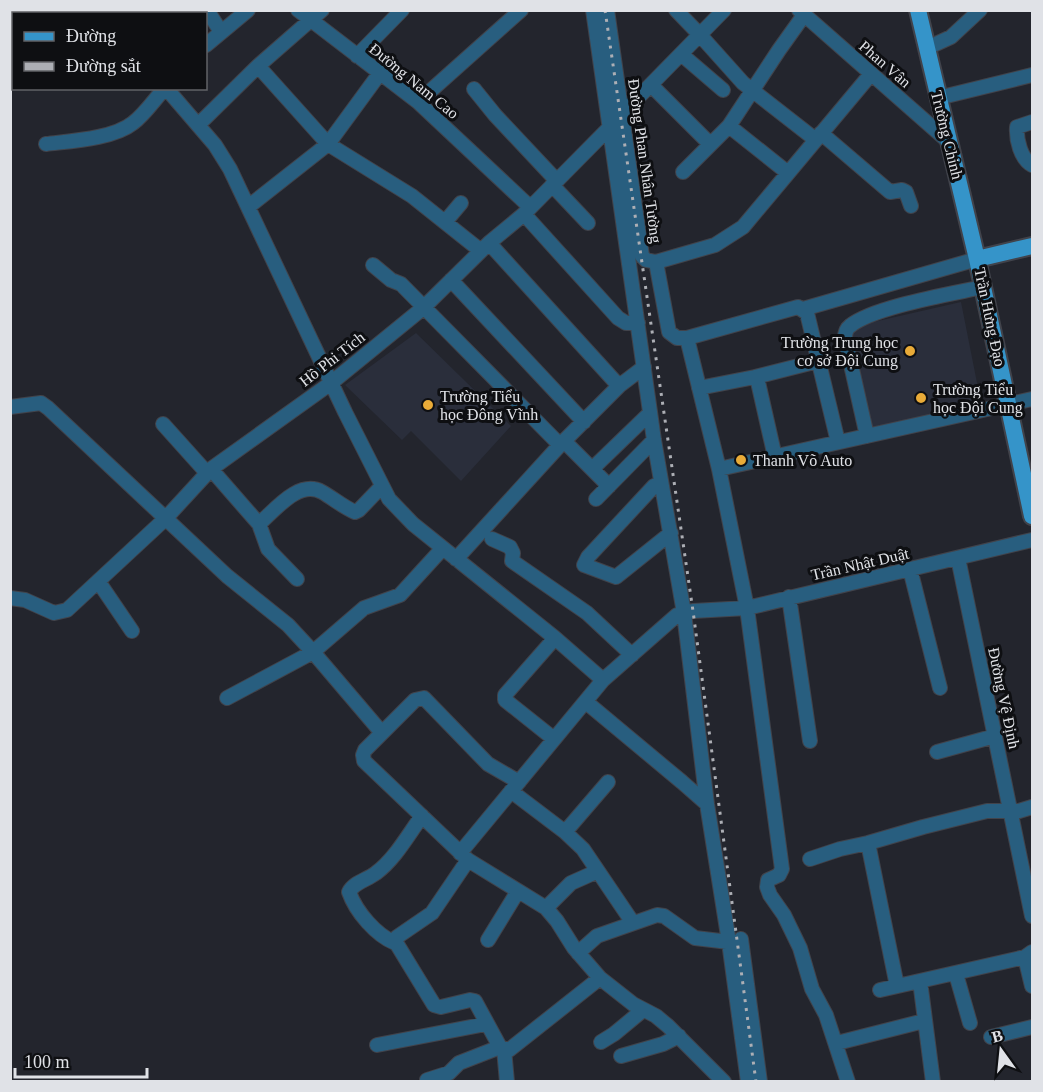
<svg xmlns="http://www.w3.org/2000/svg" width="1043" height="1092" viewBox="0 0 1043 1092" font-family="'Times New Roman',serif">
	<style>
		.built { fill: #2a2e3b }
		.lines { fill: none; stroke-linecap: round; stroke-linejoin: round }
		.minor-casing { stroke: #41434b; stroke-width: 16 }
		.major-casing { stroke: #41434b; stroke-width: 20 }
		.minor { stroke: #285e7f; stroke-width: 14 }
		.major { stroke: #3594c9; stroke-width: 16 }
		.rail { stroke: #adafb5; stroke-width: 3; stroke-dasharray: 3 6; stroke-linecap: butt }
		.poi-dot { fill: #e9ab38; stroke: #0e0f12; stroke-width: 2 }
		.labels { text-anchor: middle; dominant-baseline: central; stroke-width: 6; stroke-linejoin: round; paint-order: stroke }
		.street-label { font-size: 16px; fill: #e0e2e7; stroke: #0e0f12 }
		.poi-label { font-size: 16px; fill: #e0e2e7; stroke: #0e0f12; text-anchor: start }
	</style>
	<rect width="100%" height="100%" fill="#23252d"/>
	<path class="built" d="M961,302L982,408L870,433L848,334L856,326Z
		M416,333L511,426L461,481L411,431L402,440L345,385Z"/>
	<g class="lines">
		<defs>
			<path id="minor" d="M13,10L16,14
				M207,10L221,32
				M298,10L418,102L530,207
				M593,10L654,440L684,613L707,804L729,942L748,1082
				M607,10L642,256L646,260L656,262L669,332L677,338H687L719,469L747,608L782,869L779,875L768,880L767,887L770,895L784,915L800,948L812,989L826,1015L848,1082
				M676,10L700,35L743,83L816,140
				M799,10L949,142
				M69,14L73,10
				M135,14L138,10
				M206,45L248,10
				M927,48L951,37L980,10
				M681,54L723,90
				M357,56L402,10
				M258,66L328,144L412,196L481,251
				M651,85L710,144
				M166,88L215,145L230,169L345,412L389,499L413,524L555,638L603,680
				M474,89L495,115L556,180
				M938,98L1032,75
				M418,102L521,10
				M622,114L724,10
				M1032,122L1017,127C1016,140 1021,159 1032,165
				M199,124L258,66L322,10
				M729,126L788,173
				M821,133L890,192L902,190L906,192L911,206
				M46,144C70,141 113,139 133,123C145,114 154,100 165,88
				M683,172L729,126L779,50L804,15
				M552,185L588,223
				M248,207L328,144L380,73
				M524,214L618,318L626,323H638
				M445,222L461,203
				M656,262L715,245L743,227L871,74
				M373,265L391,280L401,284L560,445
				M451,280L584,422
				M803,309L977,259
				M687,338L798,307L807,313L838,442
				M755,377L818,361
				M619,386L644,367
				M699,388L755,377L758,382L775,457
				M10,407L41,403L48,408L227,576L288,625L313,652L382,733
				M163,424L207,473
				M867,436L845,338C845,333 846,329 850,326C873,307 951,294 983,287
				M564,441L609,486
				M211,469L259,524L268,549L297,579
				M592,469L650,413
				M719,469L1032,399
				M661,483L654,486L588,557L584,565L616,577L671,533
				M596,499L654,440
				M259,524C275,510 299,479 322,492C333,498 343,507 355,512L359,510L382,486
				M492,539L510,547L513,553L512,561L587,613L632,655
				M958,558L1032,916
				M456,559L560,445L619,386L489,243
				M910,569L940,688
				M98,581L132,631
				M789,597L810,741
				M10,598L25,600L54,613L67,610L165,519L211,469L331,383L423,308L489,243L524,214L610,127
				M227,698L313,652L364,608L400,595L443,548
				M586,702L682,782L707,804
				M554,739L505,700V695L555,638
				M937,752L995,736
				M519,782L488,764L424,698L415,700L365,750L363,755L364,761L468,860L546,908L557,921L574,948L600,978L633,1004L656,1016L668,1026L724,1082
				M511,791L565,832L583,849L633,923
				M565,832L608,782
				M868,843L897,986
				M460,853L603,680L677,615L693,611L747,608L1032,540
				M810,859L840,849L868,843L923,827L987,811H1019L1032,807
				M468,860L432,913L397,937L395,941L434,1005L441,1007L470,1000L475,1001L500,1047L509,1050L600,978
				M546,908L571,883L598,871
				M741,939L760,1082
				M488,940L518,891
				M395,943C376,935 356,912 349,892C354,882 367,880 376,873C395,859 408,835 422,816
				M578,953L597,936L657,915L664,916L695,938L729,942
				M1025,957L1032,986
				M956,974L970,1023
				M920,981L933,1082
				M880,990L1025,957L1032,952
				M991,1037L1032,1027
				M601,1042L614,1034L643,1010
				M837,1043L924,1021
				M377,1045L486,1024
				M504,1049L507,1082
				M621,1056L663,1044L679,1036
				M427,1080L449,1073L459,1063L500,1047"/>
			<path id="major" d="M918,10L977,259L1032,516
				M977,259L1032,246"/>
		</defs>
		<use href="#minor" class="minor-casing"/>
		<use href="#major" class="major-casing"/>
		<use href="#minor" class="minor"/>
		<use href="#major" class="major"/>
		<path class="rail" d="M605,10L693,611L756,1082"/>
	</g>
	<g class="poi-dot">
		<circle cx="910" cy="351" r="6"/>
		<circle cx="921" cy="398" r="6"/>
		<circle cx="428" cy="405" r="6"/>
		<circle cx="741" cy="460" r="6"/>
	</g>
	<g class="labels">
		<g class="street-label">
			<text transform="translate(885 64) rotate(41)">Phan Vân</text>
			<text transform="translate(414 81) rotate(39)">Đường Nam Cao</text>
			<text transform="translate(947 135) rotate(76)">Trường Chinh</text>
			<text transform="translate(645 161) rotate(82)">Đường Phan Nhân Tường</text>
			<text transform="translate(990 317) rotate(78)">Trần Hưng Đạo</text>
			<text transform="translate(332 359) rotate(-38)">Hồ Phi Tích</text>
			<text transform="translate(860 564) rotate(-13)">Trần Nhật Duật</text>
			<text transform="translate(1004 698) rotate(78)">Đường Vệ Định</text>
		</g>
		<g class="poi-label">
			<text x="898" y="342" text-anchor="end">Trường Trung học<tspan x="898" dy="18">cơ sở Đội Cung</tspan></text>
			<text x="933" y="389">Trường Tiểu<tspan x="933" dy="18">học Đội Cung</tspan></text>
			<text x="440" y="396">Trường Tiểu<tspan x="440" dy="18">học Đông Vĩnh</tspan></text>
			<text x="753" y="460">Thanh Võ Auto</text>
		</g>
	</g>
	<rect width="1043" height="1092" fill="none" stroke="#e0e2e7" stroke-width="24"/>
	<rect x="12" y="12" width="195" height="78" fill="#0e0f12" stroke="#626367" stroke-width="1.5"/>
	<rect x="24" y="32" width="30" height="9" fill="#3594c9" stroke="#626367" stroke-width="1.5"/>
	<text x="66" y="42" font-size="18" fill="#e0e2e7">Đường</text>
	<rect x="24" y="62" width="30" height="9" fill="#adafb5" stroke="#626367" stroke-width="1.5"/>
	<text x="66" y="72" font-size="18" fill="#e0e2e7">Đường sắt</text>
	<g transform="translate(1001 1050) rotate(345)" stroke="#0e0f12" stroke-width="4.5" paint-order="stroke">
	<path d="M0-4.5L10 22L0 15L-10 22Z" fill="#e0e2e7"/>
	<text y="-9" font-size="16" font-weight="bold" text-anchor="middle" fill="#e0e2e7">B</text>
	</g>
	<path d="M15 1068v9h132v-9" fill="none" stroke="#e0e2e7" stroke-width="3"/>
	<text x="24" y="1068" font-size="18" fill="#e0e2e7" stroke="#0e0f12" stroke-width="4.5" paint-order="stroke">100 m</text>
</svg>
